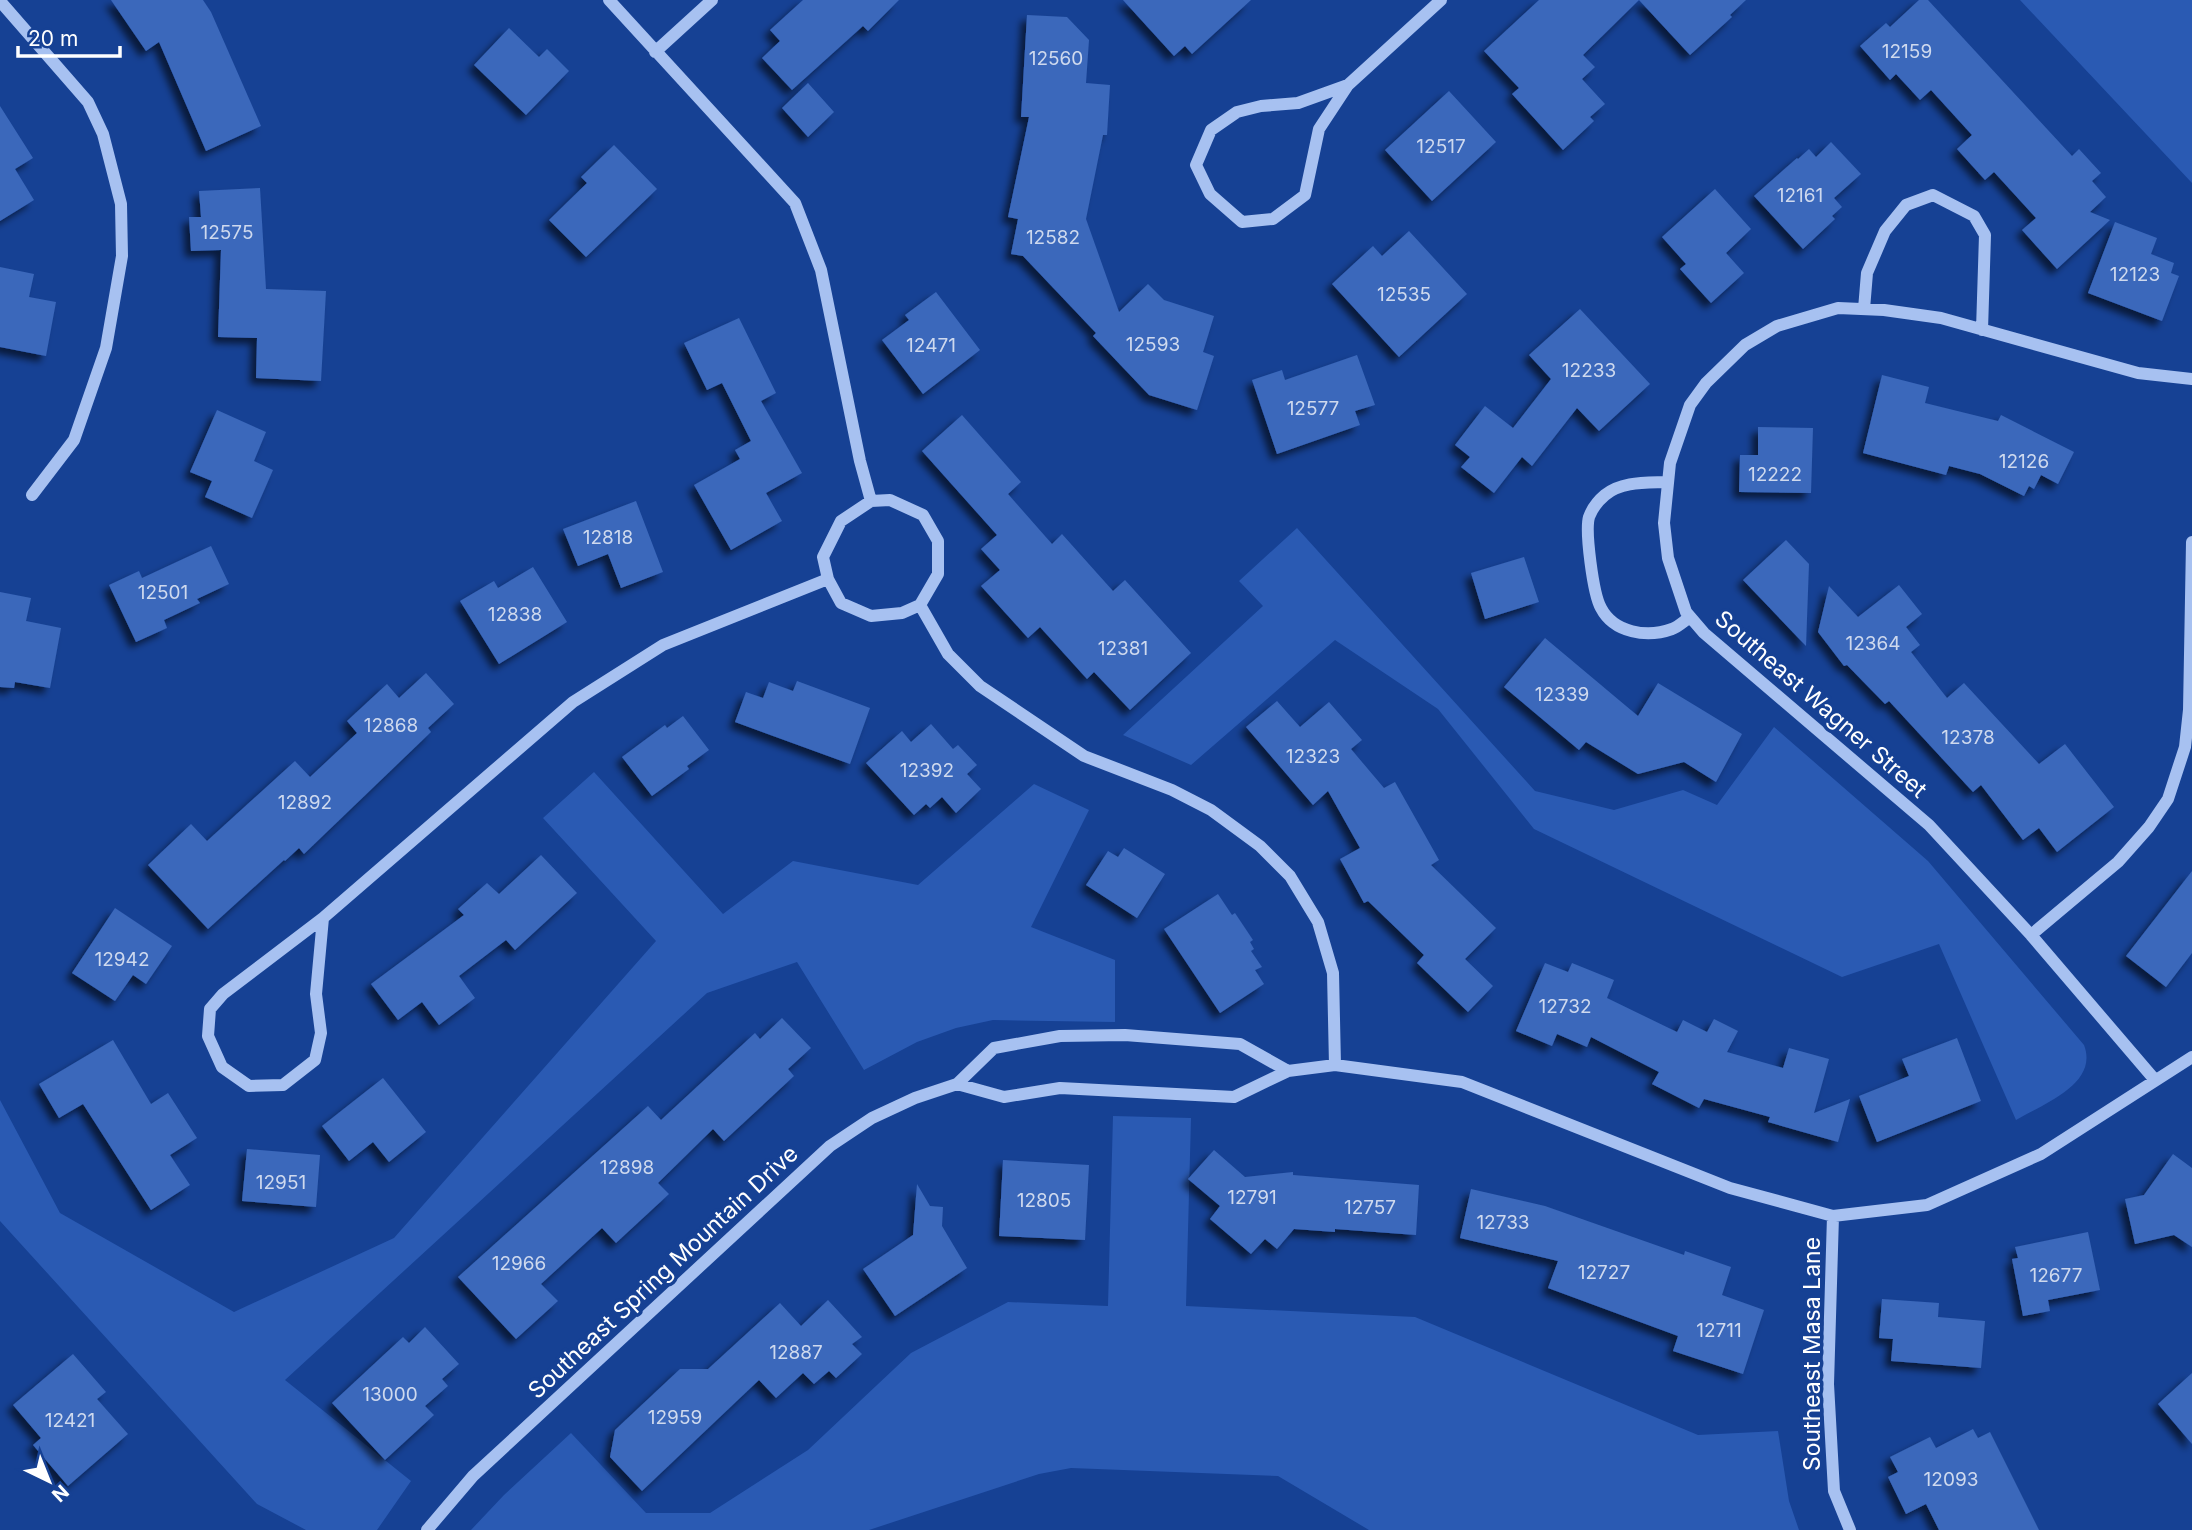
<svg xmlns="http://www.w3.org/2000/svg" width="2192" height="1530" viewBox="0 0 2192 1530" font-family="Inter,sans-serif">
	<style>
		.green { fill: #2a5ab3 }
		.building { fill: #3b68bb; filter: url(#shadow) }
		.lines { fill: none; stroke-linecap: round; stroke-linejoin: round }
		.minor { stroke: #a7c1f1; stroke-width: 12 }
		.labels { text-anchor: middle; dominant-baseline: central; stroke-width: 7; stroke-linejoin: round; paint-order: stroke }
		.number-label { font-size: 19px; fill: #ced9ee }
		.street-label { font-size: 23px; fill: #fff; stroke: #164194 }
	</style>
	<defs>
		<filter id="shadow"><feDropShadow dx="-6" dy="6" stdDeviation="3.5" flood-color="#0009"/></filter>
	</defs>
	<rect width="100%" height="100%" fill="#164194"/>
	<path class="green" d="M2020,0H2192V183Z
		M1297,528L1535,791L1614,810L1683,790L1717,805L1774,727L1928,861L2084,1045C2099,1084 2043,1104 2016,1120L1939,944L1842,977L1534,829L1438,709L1335,640L1191,765L1123,735L1263,606L1239,581Z
		M594,772L723,914L793,861L918,885L1034,784L1089,810L1031,927L1115,960V1022L993,1020L956,1028L917,1042L864,1070L797,962L707,993L285,1380L411,1481L377,1530H306L257,1504L0,1221V1100L60,1213L234,1312L394,1238L656,941L543,818Z
		M1113,1116L1191,1118L1186,1306L1415,1317L1698,1435L1778,1431L1789,1501L1799,1530H1369L1278,1476L1071,1468L1039,1474L869,1530H471L504,1495L571,1433L646,1513H710L808,1450L911,1353L1008,1302L1108,1306Z"/>
	<path class="building" d="M111,0H203L211,12L261,126L206,151L159,42L146,51Z
		M803,0H899L868,31L863,26L792,90L762,58L780,41L770,30Z
		M1123,0H1251L1192,54L1185,46L1174,56Z
		M1539,0H1746L1730,15L1732,17L1690,55L1639,0L1583,55L1595,67L1582,79L1605,104L1590,117L1594,121L1563,150L1512,94L1519,88L1484,51Z
		M1919,0H1928L2072,156L2079,149L2101,173L2092,181L2106,197L2090,212L2110,220L2057,269L2022,230L2036,218L1994,172L1985,180L1957,149L1972,135L1931,90L1920,100L1896,74L1890,80L1860,46L1886,23L1890,27Z
		M1027,15L1067,17L1089,40L1086,83L1110,85L1107,135H1103L1086,219L1119,312L1148,284L1164,300L1214,316L1203,352L1214,356L1197,410L1149,395L1093,336L1096,333L1023,256L1011,254L1018,219L1008,217L1029,117H1021Z
		M509,28L539,57L547,49L569,71L526,115L474,65Z
		M808,83L834,112L808,137L782,108Z
		M1449,91L1496,142L1432,201L1385,150Z
		M0,106L33,158L15,169L34,200L0,221Z
		M1831,142L1861,174L1834,198L1842,207L1832,216L1835,219L1803,249L1754,196L1797,158L1798,159L1809,149L1816,157Z
		M614,145L657,189L586,257L549,220L587,183L581,177Z
		M260,188L266,289L326,291L321,381L256,378L257,338L218,337L221,250L191,251L189,217H201L199,191Z
		M1715,189L1751,229L1726,253L1744,273L1711,303L1680,269L1686,264L1662,237Z
		M2115,222L2157,238L2151,254L2174,263L2171,273L2179,276L2162,321L2088,293Z
		M1409,231L1467,294L1399,357L1332,284L1373,246L1382,256Z
		M0,267L34,274L29,297L56,302L46,356L0,347Z
		M936,292L980,350L923,394L882,340L909,320L905,315Z
		M1580,309L1650,384L1599,431L1577,408L1532,466L1522,457L1494,493L1461,467L1470,457L1455,445L1485,406L1513,428L1551,379L1529,355Z
		M739,318L776,393L761,401L802,473L766,493L782,521L731,550L694,485L740,459L735,450L751,441L722,383L707,390L684,343Z
		M1357,355L1375,405L1355,411L1360,425L1277,454L1252,380L1282,370L1285,380Z
		M1882,375L1929,387L1925,403L1998,421L2001,415L2074,452L2058,484L2041,475L2034,489L2029,486L2024,496L1980,474L1949,466L1946,475L1863,453Z
		M217,410L266,432L254,461L273,470L252,518L205,497L212,481L190,472Z
		M962,415L1021,482L1008,494L1052,544L1062,534L1113,591L1125,580L1191,653L1130,710L1094,672L1087,679L1040,627L1028,638L981,586L1000,570L981,549L997,535L922,451Z
		M1758,427L1813,428L1811,493L1739,492L1740,455H1758Z
		M636,501L663,572L621,588L608,554L578,566L563,529Z
		M1786,540L1809,564L1806,646L1743,580Z
		M211,546L229,584L197,599L200,603L164,620L167,628L136,642L109,585L139,571L142,578Z
		M1524,557L1539,602L1485,619L1471,573Z
		M533,567L567,622L499,664L460,601L494,581L498,588Z
		M1899,585L1922,614L1906,627L1920,645L1911,652L1947,698L1964,683L2039,764L2065,744L2114,807L2057,852L2039,828L2023,840L1981,785L1973,792L1889,701L1885,704L1847,665L1844,666L1818,632L1829,586L1858,617Z
		M0,592L31,598L26,621L61,628L50,688L15,682L14,688L0,687Z
		M1545,638L1638,716L1658,683L1742,734L1716,782L1684,762L1638,774L1586,742L1579,750L1504,687Z
		M426,673L454,704L428,728L431,732L304,854L299,848L285,861L284,860L208,929L148,865L191,824L207,841L295,761L310,777L357,733L347,721L387,684L399,698Z
		M797,681L870,708L850,764L735,722L746,692L763,698L769,682L793,691Z
		M1277,701L1300,727L1329,702L1362,740L1351,749L1384,788L1395,782L1439,860L1431,865L1496,928L1465,959L1493,986L1468,1012L1417,963L1424,955L1368,901L1364,903L1340,859L1360,848L1328,791L1313,805L1246,727Z
		M683,716L709,750L687,766L689,769L652,796L622,757L665,725L667,728Z
		M931,724L953,749L958,745L977,765L967,774L981,789L956,813L942,797L930,808L926,804L914,815L866,763L902,731L911,742Z
		M1124,848L1165,874L1137,918L1086,885L1108,851L1118,857Z
		M541,855L577,893L515,950L506,940L459,976L475,998L439,1025L422,1002L398,1020L371,984L464,915L458,909L487,883L499,894Z
		M2192,871V953L2166,987L2126,956Z
		M1218,894L1232,915L1235,913L1253,940L1250,942L1254,949L1251,951L1262,967L1255,970L1264,984L1220,1013L1164,929Z
		M115,908L172,946L146,984L133,975L115,1001L72,973Z
		M1545,963L1568,972L1572,963L1614,980L1607,998L1677,1032L1683,1020L1707,1032L1714,1019L1738,1031L1727,1052L1783,1068L1789,1048L1829,1059L1814,1113L1850,1099L1838,1142L1768,1122L1770,1117L1704,1099L1699,1108L1652,1084L1659,1072L1591,1037L1587,1047L1557,1034L1552,1046L1516,1031Z
		M782,1018L811,1048L788,1069L794,1076L724,1141L713,1129L658,1183L669,1194L616,1243L602,1228L541,1284L558,1301L516,1339L458,1277L648,1106L661,1120L755,1033L760,1039Z
		M1957,1038L1981,1101L1877,1142L1859,1096L1909,1076L1902,1059Z
		M113,1040L151,1104L168,1093L197,1138L170,1155L190,1185L151,1210L83,1104L59,1118L39,1084Z
		M383,1078L426,1132L389,1162L373,1142L349,1161L322,1126Z
		M247,1149L320,1155L316,1207L242,1201Z
		M1214,1150L1245,1177L1293,1172V1175L1419,1185L1416,1235L1335,1229V1232L1294,1229L1277,1249L1265,1239L1251,1254L1210,1219L1220,1206L1188,1179Z
		M2173,1154L2192,1168V1247L2174,1235L2135,1244L2125,1199L2144,1195Z
		M1003,1160L1089,1165L1085,1240L999,1236Z
		M917,1184L930,1206L943,1207L942,1226L967,1268L895,1316L863,1269L913,1235Z
		M1471,1189L1545,1206L1684,1255L1685,1251L1731,1267L1722,1295L1764,1310L1743,1374L1673,1351L1678,1336L1548,1288L1558,1261L1460,1238Z
		M2088,1232L2100,1290L2048,1300L2050,1311L2023,1316L2012,1259L2018,1258L2015,1247Z
		M1882,1299L1939,1303L1938,1317L1985,1321L1981,1368L1891,1361L1893,1339L1879,1338Z
		M828,1300L862,1337L852,1344L862,1354L836,1378L829,1371L814,1384L803,1373L776,1398L759,1380L642,1491L610,1457L615,1430L680,1369H708L780,1303L801,1326Z
		M425,1327L459,1364L442,1379L448,1386L425,1406L434,1415L385,1460L332,1403L403,1337L409,1343Z
		M73,1354L106,1392L97,1399L128,1434L68,1486L33,1445L41,1438L13,1405Z
		M2192,1373V1444L2158,1404Z
		M1973,1429L1978,1438L1990,1432L2039,1530H1939L1926,1504L1906,1514L1888,1477L1898,1472L1890,1457L1930,1437L1936,1448Z"/>
	<g class="lines">
		<path class="minor" d="M609,0L795,203L821,270L860,461L871,501
			M0,1L88,102L103,134L121,204L122,256L106,348L74,440L32,495
			M655,52L712,0
			M1348,85L1298,103L1261,106L1237,112L1211,130L1196,165L1210,194L1242,222L1273,219L1305,195L1319,129L1348,85L1441,0
			M1864,309L1867,273L1885,231L1906,205L1933,195L1974,216L1985,235L1982,330
			M1668,482C1647,483 1622,481 1605,495C1599,500 1592,509 1589,517C1585,531 1593,594 1601,608C1614,633 1647,638 1672,629C1678,627 1684,621 1690,617
			M890,500L923,515L938,541V574L920,605L902,613L871,616L841,603L828,579L823,557L841,521L871,501Z
			M920,605L948,654L980,686L1084,756L1172,790L1211,810L1260,846L1290,876L1318,922L1333,973L1335,1065
			M323,918L316,994L321,1033L315,1060L283,1085L249,1086L222,1067L208,1036L210,1009L223,994L323,918L573,702L663,645L828,579
			M2031,935L2118,862L2149,827L2168,799L2185,747L2189,710L2192,542
			M2155,1080L2031,935L1929,825L1704,633L1686,612L1668,558L1664,523L1670,463L1690,405L1706,383L1745,345L1777,326L1838,308L1884,310L1941,318L2138,373L2192,379
			M957,1084L1004,1097L1060,1088L1234,1097L1288,1071L1335,1065L1462,1082L1730,1188L1833,1216L1927,1205L2041,1154L2192,1057
			M1833,1216L1828,1384L1834,1491L1850,1530
			M427,1530L473,1476L830,1146L872,1118L915,1098L957,1084L994,1048L1060,1036L1125,1035L1240,1044L1288,1071"/>
	</g>
	<g class="labels">
		<g class="number-label">
			<text x="1907" y="51">12159</text>
			<text x="1056" y="58">12560</text>
			<text x="1441" y="146">12517</text>
			<text x="1800" y="195">12161</text>
			<text x="227" y="232">12575</text>
			<text x="1053" y="237">12582</text>
			<text x="2135" y="274">12123</text>
			<text x="1404" y="294">12535</text>
			<text x="1153" y="344">12593</text>
			<text x="931" y="345">12471</text>
			<text x="1589" y="370">12233</text>
			<text x="1313" y="408">12577</text>
			<text x="2024" y="461">12126</text>
			<text x="1775" y="474">12222</text>
			<text x="608" y="537">12818</text>
			<text x="163" y="592">12501</text>
			<text x="515" y="614">12838</text>
			<text x="1873" y="643">12364</text>
			<text x="1123" y="648">12381</text>
			<text x="1562" y="694">12339</text>
			<text x="391" y="725">12868</text>
			<text x="1968" y="737">12378</text>
			<text x="1313" y="756">12323</text>
			<text x="927" y="770">12392</text>
			<text x="305" y="802">12892</text>
			<text x="122" y="959">12942</text>
			<text x="1565" y="1006">12732</text>
			<text x="627" y="1167">12898</text>
			<text x="281" y="1182">12951</text>
			<text x="1252" y="1197">12791</text>
			<text x="1044" y="1200">12805</text>
			<text x="1370" y="1207">12757</text>
			<text x="1503" y="1222">12733</text>
			<text x="519" y="1263">12966</text>
			<text x="1604" y="1272">12727</text>
			<text x="2056" y="1275">12677</text>
			<text x="1719" y="1330">12711</text>
			<text x="796" y="1352">12887</text>
			<text x="390" y="1394">13000</text>
			<text x="675" y="1417">12959</text>
			<text x="70" y="1420">12421</text>
			<text x="1951" y="1479">12093</text>
		</g>
		<g class="street-label">
			<text transform="translate(1821 704) rotate(41)">Southeast Wagner Street</text>
			<text transform="translate(663 1272) rotate(-43)">Southeast Spring Mountain Drive</text>
			<text transform="translate(1812 1354) rotate(-90)">Southeast Masa Lane</text>
		</g>
	</g>
	<g transform="translate(49 1481) rotate(137)" stroke="#164194" stroke-width="5" paint-order="stroke">
	<path d="M0-5L12 26L0 18L-12 26Z" fill="#ffffff"/>
	<text y="-10" font-size="19" font-weight="bold" text-anchor="middle" fill="#ffffff">N</text>
	</g>
	<path d="M18 46v10h102v-10" fill="none" stroke="#ffffff" stroke-width="3.5"/>
	<text x="28" y="46" font-size="21" fill="#ffffff" stroke="#164194" stroke-width="5" paint-order="stroke">20 m</text>
</svg>
